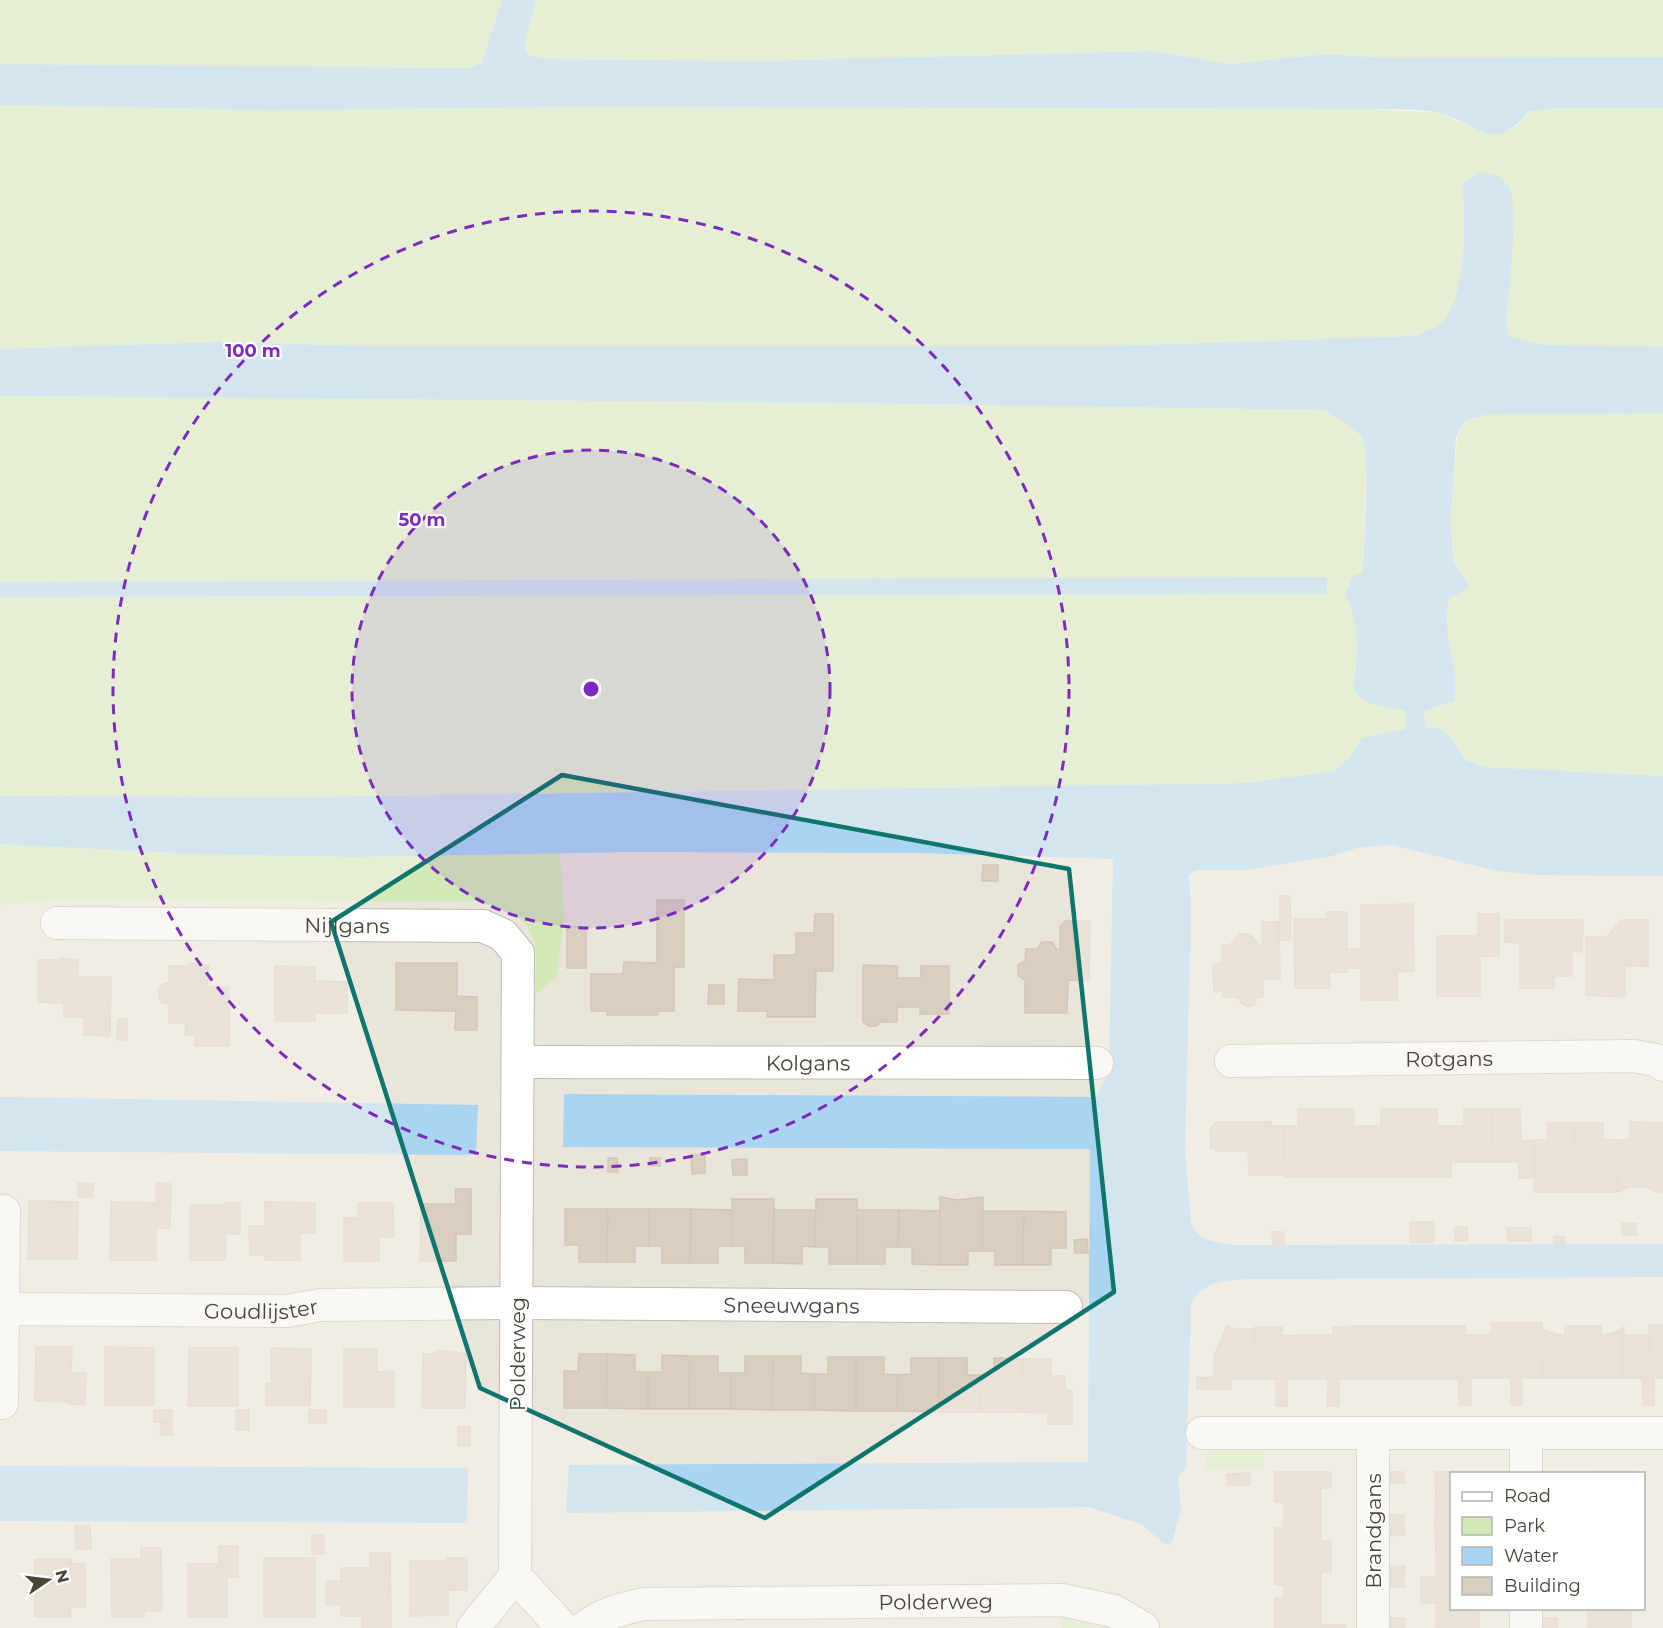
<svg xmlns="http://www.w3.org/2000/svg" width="1663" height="1628" viewBox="0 0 1663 1628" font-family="Montserrat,sans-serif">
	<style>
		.residential { fill: #eae5da; fill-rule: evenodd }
		.green { fill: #d2eab5 }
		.water { fill: #a9d4f2 }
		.building { fill: #d8cfc1; stroke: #d3c7b4; stroke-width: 1.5 }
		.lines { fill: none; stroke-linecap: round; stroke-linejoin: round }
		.minor-casing { stroke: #c2bbae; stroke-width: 34 }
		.minor { stroke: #fff; stroke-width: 32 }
		.marked { fill: none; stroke: #0f766e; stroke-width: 4.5; stroke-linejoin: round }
		.ring { fill: none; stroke: #7b2cbf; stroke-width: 3; stroke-dasharray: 10 8 }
		.labels { text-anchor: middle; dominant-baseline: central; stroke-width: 4.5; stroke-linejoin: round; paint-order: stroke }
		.street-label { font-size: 21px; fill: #4b4439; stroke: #fff }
		.centre { fill: #7b2cbf; stroke: #fff; stroke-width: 3 }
		.ring-label { font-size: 18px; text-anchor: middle; font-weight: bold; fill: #7b2cbf; stroke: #fff; stroke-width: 4.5; stroke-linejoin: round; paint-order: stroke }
	</style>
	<rect width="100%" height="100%" fill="#f6f3ec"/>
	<path class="residential" d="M1663,812V1628H0V824ZM1452,1474H1644V1608H1452Z"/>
	<path class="green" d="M0,0H502L482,63L469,68L0,64Z
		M536,0H1663V57L1387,58L1327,54L1231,64L1154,51L761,61L545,59L530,56L524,46Z
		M0,105L269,110L591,107L1369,109L1443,113L1458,122L1517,127L1529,111L1561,108H1663V347L1543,345L1508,337L1462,183C1466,222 1467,288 1444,321C1438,328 1423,332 1415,336L1110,346H369L216,342L0,349Z
		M0,396L844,403L1325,410L1349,425L1364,440L1366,465L1363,573L1345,595C1362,626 1356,657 1354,692L1370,704L1406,711L1407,729L1362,738L1347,760L1335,771L1247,783L299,797L0,796V597L1327,594L1326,577L0,582Z
		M1663,413V776L1486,767L1466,760L1453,740L1426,729L1424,711L1454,701C1461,667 1438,631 1450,598L1470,587L1453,562L1451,519L1457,437L1467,420L1490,414Z
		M0,844L198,854L354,857L560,853L564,914L557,976L535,995C538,936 540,918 477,901L57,900L0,905Z
		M1264,1444V1469H1206L1207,1445Z
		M1062,1618L1101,1628H1062Z"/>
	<path class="water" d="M502,0H536L524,46L530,56L545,59L761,61L1154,51L1231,64L1327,54L1387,58L1663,57V108H1561L1529,111C1496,153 1481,127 1444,114C1429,108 1387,110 1369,109L591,107L269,110L0,105V64L469,68L482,63Z
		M1480,172C1492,174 1501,176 1508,186C1521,203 1507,300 1506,325L1509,337L1543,345L1663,347V413L1490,414L1466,420L1456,437L1451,519L1453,562L1470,587L1450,598C1439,631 1461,667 1454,701L1424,711L1426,728H1440L1453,740L1466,760L1486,767L1663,776V876L1537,875L1498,871L1392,845L1360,847L1328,857L1245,870H1195L1189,875L1191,910L1185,1151L1191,1224C1200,1241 1214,1242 1231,1245L1663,1244V1277L1254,1279C1228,1280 1206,1279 1191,1303L1186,1468L1178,1477L1181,1509L1171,1545L1164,1543L1140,1524L1089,1507L566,1513L569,1465L1088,1462L1090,1149L563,1147L564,1094L1096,1097L1109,1070L1113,859L918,853L631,852L354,857L198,854L0,844V796L299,797L1247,783L1334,771L1347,760L1362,738L1406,729V711L1370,704L1354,692C1356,658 1362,626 1345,595L1353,576L1363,573C1363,551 1371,452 1362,438C1352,425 1338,418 1325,410L844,403L0,396V349L216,342L369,346H1110L1415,336C1423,332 1438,328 1444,321C1467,288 1466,222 1462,183Z
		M1327,577V594L0,597V582Z
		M0,1097L478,1105L476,1155L0,1151Z
		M0,1466L468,1468L467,1523L0,1521Z"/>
	<path class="building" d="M983,865H998V881H982Z
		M1280,896H1290L1291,940H1280Z
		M657,900H684V967H674V1011H658V1015H607V1011H591V974H623L624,962L657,963Z
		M1413,904L1414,971L1397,972V1000H1361V905Z
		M1327,912H1347V972H1329L1330,988H1295L1294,919H1327Z
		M815,914H833V971H816L815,1017H767V1011H738L739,979L774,980V955H796V933H814Z
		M1478,914H1499V956H1480V996H1437V936H1478Z
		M1505,920H1572V976H1554V988H1520V943L1505,942Z
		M1572,920H1583L1582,952L1572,951Z
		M1622,920H1648V966H1625V997L1586,995V937H1606Z
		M1066,921H1090L1089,981L1068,980L1067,1013H1025V981L1018,975V965L1025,961L1026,949H1037L1042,942H1052L1057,950H1060V926Z
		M1262,922H1279L1280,979H1263V997H1257L1254,1005L1248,1007L1241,1003L1239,997H1223V991L1214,992L1213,964H1222V945H1230L1240,934H1250L1259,945H1262Z
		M567,927H586V968H567Z
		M1347,949H1361V968H1347Z
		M61,958L78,960V977H111L110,1036L84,1035V1017H64V1003L38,1002V960H61Z
		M191,963L209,966L208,987H229V1046H195V1035H185L186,1023H169V1003H163L159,998V988L164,983H169V966H188Z
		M396,963H457V996L477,997V1030H455L456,1011L396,1010Z
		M863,965L898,966L897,978H921V966H949V1014H920V1007H897V1022H881L876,1026H869L863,1022Z
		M275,966L315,967V981L347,982V1013H315V1021H275Z
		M709,985H724V1004H708Z
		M118,1019H127V1040H117Z
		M1298,1109H1326V1177H1285L1284,1126H1298Z
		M1326,1109H1354V1126H1367V1177H1326Z
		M1381,1109H1409V1177H1367V1126H1381Z
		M1409,1109H1437V1126H1451V1177H1409Z
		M1464,1109H1492L1493,1162H1451V1126H1464Z
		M1492,1109H1520L1521,1141L1535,1140V1178H1519V1162H1493Z
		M1216,1122H1271V1126H1284L1285,1175H1249L1248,1151H1216V1148H1211L1210,1130Z
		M1630,1122L1658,1123V1192L1646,1187H1629L1617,1192L1616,1140H1630Z
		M1547,1123H1575L1576,1192H1534L1535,1140H1548Z
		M1575,1123H1603V1140H1616L1617,1192H1576Z
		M1658,1123H1663V1192H1658Z
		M691,1155H705V1173L692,1174Z
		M608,1158H617L618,1172H608Z
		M650,1158H660V1166H650Z
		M747,1159V1175H733L732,1160Z
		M78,1183L93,1184V1197H78Z
		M156,1183L171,1184L170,1228H156V1260H110L111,1202L156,1203Z
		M455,1189H471V1234H456V1261H420L421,1204H456Z
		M940,1197L957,1200L983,1197L982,1251H968V1265H940Z
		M732,1199H774L773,1263H745V1246H732Z
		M816,1199H857V1264H829V1247H815Z
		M29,1201L78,1202L77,1259H28Z
		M265,1202L315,1203V1233H300V1260H265V1255H250L249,1226H265Z
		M224,1203H240V1234H226L225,1260H190V1205H224Z
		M358,1203H393L394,1237H379V1261H344V1218H358Z
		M565,1209H608L607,1262H579V1245H565Z
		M608,1209H649V1246H635V1262H607Z
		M649,1209H691L690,1263H662V1246H649Z
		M691,1209L732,1210V1246H718V1263H690Z
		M774,1210H815V1247L802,1246V1264L773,1263Z
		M857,1210H899L898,1247H885V1264H857Z
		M899,1210L940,1211V1265L912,1264V1247H898Z
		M982,1211H1024L1023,1265H995V1251H982Z
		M1024,1211L1066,1212V1248H1051V1265H1023Z
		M1410,1222H1434V1242H1410Z
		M1622,1223L1636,1224V1235H1622Z
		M1455,1227H1467L1468,1240L1455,1241Z
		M1507,1228H1531V1241H1508Z
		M1272,1232H1284V1245L1273,1246Z
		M1554,1236L1564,1237V1243L1554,1244Z
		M1087,1239L1088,1253H1075L1074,1240Z
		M1491,1323H1517V1378H1491Z
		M1517,1323H1542L1543,1378H1522V1392H1511V1378H1517Z
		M1649,1325H1663V1378H1654V1391H1643V1378H1648Z
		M1227,1326L1236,1329H1256V1379H1231V1389H1197V1378L1214,1377V1356Z
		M1359,1326H1399V1379H1359Z
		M1359,1326V1379H1339V1392H1328V1379H1333V1327Z
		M1399,1326H1439V1379H1399Z
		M1439,1326H1465V1378L1439,1379Z
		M1542,1326L1543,1330L1560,1335H1565V1326H1583V1378H1543Z
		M1583,1326H1601V1335H1606L1622,1330L1624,1326L1623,1378H1583Z
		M1255,1327H1282V1379H1256Z
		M1307,1335H1333V1379H1307Z
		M1307,1335V1379H1287V1393L1276,1392V1379H1282V1336Z
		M1465,1335H1491V1378H1471V1392H1459V1379L1465,1378Z
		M1623,1335H1649L1648,1378H1623Z
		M36,1347H72L71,1373H86L85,1405L69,1404L70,1402L35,1401Z
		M105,1347L154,1348V1405H105Z
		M189,1348H238V1406H188Z
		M271,1348L311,1349L310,1405H266V1383L271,1384Z
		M344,1349H377V1372L394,1371V1407H344Z
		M438,1350L466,1354L465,1408H422L423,1354H434Z
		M579,1354H607L606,1408H564V1371H578Z
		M607,1354L635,1355V1372H648V1409L606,1408Z
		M662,1355L690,1356L689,1409H648V1372H662Z
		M690,1356H718V1373H731V1409H689Z
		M745,1356H773L772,1410L731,1409V1373H745Z
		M773,1356H801V1373L814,1374V1410H772Z
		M828,1357H856V1411L814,1410V1374H828Z
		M856,1357H884V1374L898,1375L897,1411H856Z
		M911,1358H939V1412L897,1411L898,1375L911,1374Z
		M939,1358H967V1375H981L980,1412H939Z
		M994,1358L1023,1359L1022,1412H980L981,1375H994Z
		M1023,1359H1051V1376H1065V1390L1072,1391V1424H1048V1413L1022,1412Z
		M1643,1391H1654V1405H1643Z
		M1276,1392L1287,1393V1406H1276Z
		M1328,1392H1339V1406H1327Z
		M1459,1392H1471V1405H1459Z
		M1511,1392H1522V1405H1511Z
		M154,1410H172V1423L154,1422Z
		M236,1410H249V1430H236Z
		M309,1410H326V1423H309Z
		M161,1422L172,1423V1435H160Z
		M458,1427H470V1446H458Z
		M1630,1471V1474H1587V1472Z
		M1275,1472H1331V1488H1321V1515H1284V1502H1275Z
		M1389,1472H1404V1483H1389Z
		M1435,1472H1478V1474H1452V1499H1436Z
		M1250,1473V1485H1227V1474Z
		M1436,1499H1452V1525H1435Z
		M1284,1515H1321V1541H1331V1556L1275,1557V1528H1284Z
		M1389,1515H1404V1525H1389Z
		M1389,1525H1404L1405,1535L1389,1536Z
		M1435,1525H1452V1551H1436Z
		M75,1526H90L91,1549H76Z
		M312,1535H324V1554H312Z
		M219,1546H238V1577H227V1617H188V1564H219Z
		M141,1548H161L162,1611H144V1617H112L111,1559H141Z
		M1436,1551H1452V1577H1436Z
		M370,1553H390L391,1628H362V1616H341V1568H370Z
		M1331,1556V1572H1321V1598H1284V1585H1275V1557Z
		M264,1558H315V1617H264Z
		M446,1558H467V1590H448V1615L410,1616V1561H446Z
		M35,1559H71V1564L85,1563V1607H70L71,1617H35Z
		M1405,1566L1404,1577H1389V1567Z
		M1389,1577H1404V1587H1389Z
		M1421,1577H1452V1602L1421,1603Z
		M326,1581H341V1604L326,1605Z
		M1275,1598H1321V1625H1346V1628H1275Z
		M1436,1602H1452V1608H1479V1628H1436Z
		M1588,1608H1631V1628H1588Z
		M1390,1618H1404L1405,1628H1389Z
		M1541,1618H1557V1628H1541Z"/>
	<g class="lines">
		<defs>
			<g id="minor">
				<path id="s1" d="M57,923L483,926L503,935L518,953L515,1576L563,1628"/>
				<path id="s2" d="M1231,1061L1634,1056L1656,1060L1663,1065"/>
				<path id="s3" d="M518,1062L1097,1063"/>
				<path id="s4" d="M3,1309L287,1311L320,1305L518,1303L1066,1307"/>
				<path d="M2,1403L4,1211"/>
				<path d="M1202,1433H1663"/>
				<path d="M1373,1433V1628"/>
				<path d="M1526,1474V1433"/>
				<path d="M473,1628L515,1576"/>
				<path id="s5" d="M584,1628C602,1614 622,1608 645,1604L1062,1600L1114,1611L1143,1628"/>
				<path d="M1526,1628V1608"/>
			</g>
		</defs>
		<use href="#minor" class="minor-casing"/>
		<use href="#minor" class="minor"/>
	</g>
	<path d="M0 0H1663V1628H0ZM562,775L1069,869L1114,1292L765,1518L480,1388L331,922Z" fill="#f6f3ec" fill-opacity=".55" fill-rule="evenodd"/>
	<path class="marked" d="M562,775L1069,869L1114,1292L765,1518L480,1388L331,922Z"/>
	<circle cx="591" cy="689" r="239" fill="#7b2cbf" fill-opacity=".12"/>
	<g class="ring">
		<circle cx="591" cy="689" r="239"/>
		<circle cx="591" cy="689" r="478"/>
	</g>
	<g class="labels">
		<g class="street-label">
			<text stroke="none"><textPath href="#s1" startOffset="290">Nijlgans</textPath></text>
			<text stroke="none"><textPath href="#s2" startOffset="218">Rotgans</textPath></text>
			<text stroke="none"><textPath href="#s3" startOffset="290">Kolgans</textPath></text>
			<text stroke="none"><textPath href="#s4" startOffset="789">Sneeuwgans</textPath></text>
			<text stroke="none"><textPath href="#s4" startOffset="258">Goudlijster</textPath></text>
			<text transform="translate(517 1354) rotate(-90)">Polderweg</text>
			<text transform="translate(1373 1531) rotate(-90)">Brandgans</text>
			<text stroke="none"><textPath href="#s5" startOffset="357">Polderweg</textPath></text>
		</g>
	</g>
	<circle cx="591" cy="689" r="9" class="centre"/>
	<g class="ring-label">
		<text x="253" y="357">100 m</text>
		<text x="422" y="526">50 m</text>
	</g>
	<rect x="1450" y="1472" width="195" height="138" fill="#ffffff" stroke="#b7b4b0" stroke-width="1.5"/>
	<rect x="1462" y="1492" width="30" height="9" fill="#ffffff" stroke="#b7b4b0" stroke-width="1.5"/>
	<text x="1504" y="1502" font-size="18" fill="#4b4439">Road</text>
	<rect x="1462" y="1517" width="30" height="18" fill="#d2eab5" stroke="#b7b4b0" stroke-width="1.5"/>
	<text x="1504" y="1532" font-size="18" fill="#4b4439">Park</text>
	<rect x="1462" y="1547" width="30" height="18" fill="#a9d4f2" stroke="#b7b4b0" stroke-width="1.5"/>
	<text x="1504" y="1562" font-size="18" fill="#4b4439">Water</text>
	<rect x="1462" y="1577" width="30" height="18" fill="#d8cfc1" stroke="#b7b4b0" stroke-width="1.5"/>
	<text x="1504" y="1592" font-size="18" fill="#4b4439">Building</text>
	<g transform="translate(48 1580) rotate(76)" stroke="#ffffff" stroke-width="4.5" paint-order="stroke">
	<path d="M0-4.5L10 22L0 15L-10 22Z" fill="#4b4439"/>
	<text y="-9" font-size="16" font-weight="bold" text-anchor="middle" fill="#4b4439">N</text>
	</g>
</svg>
